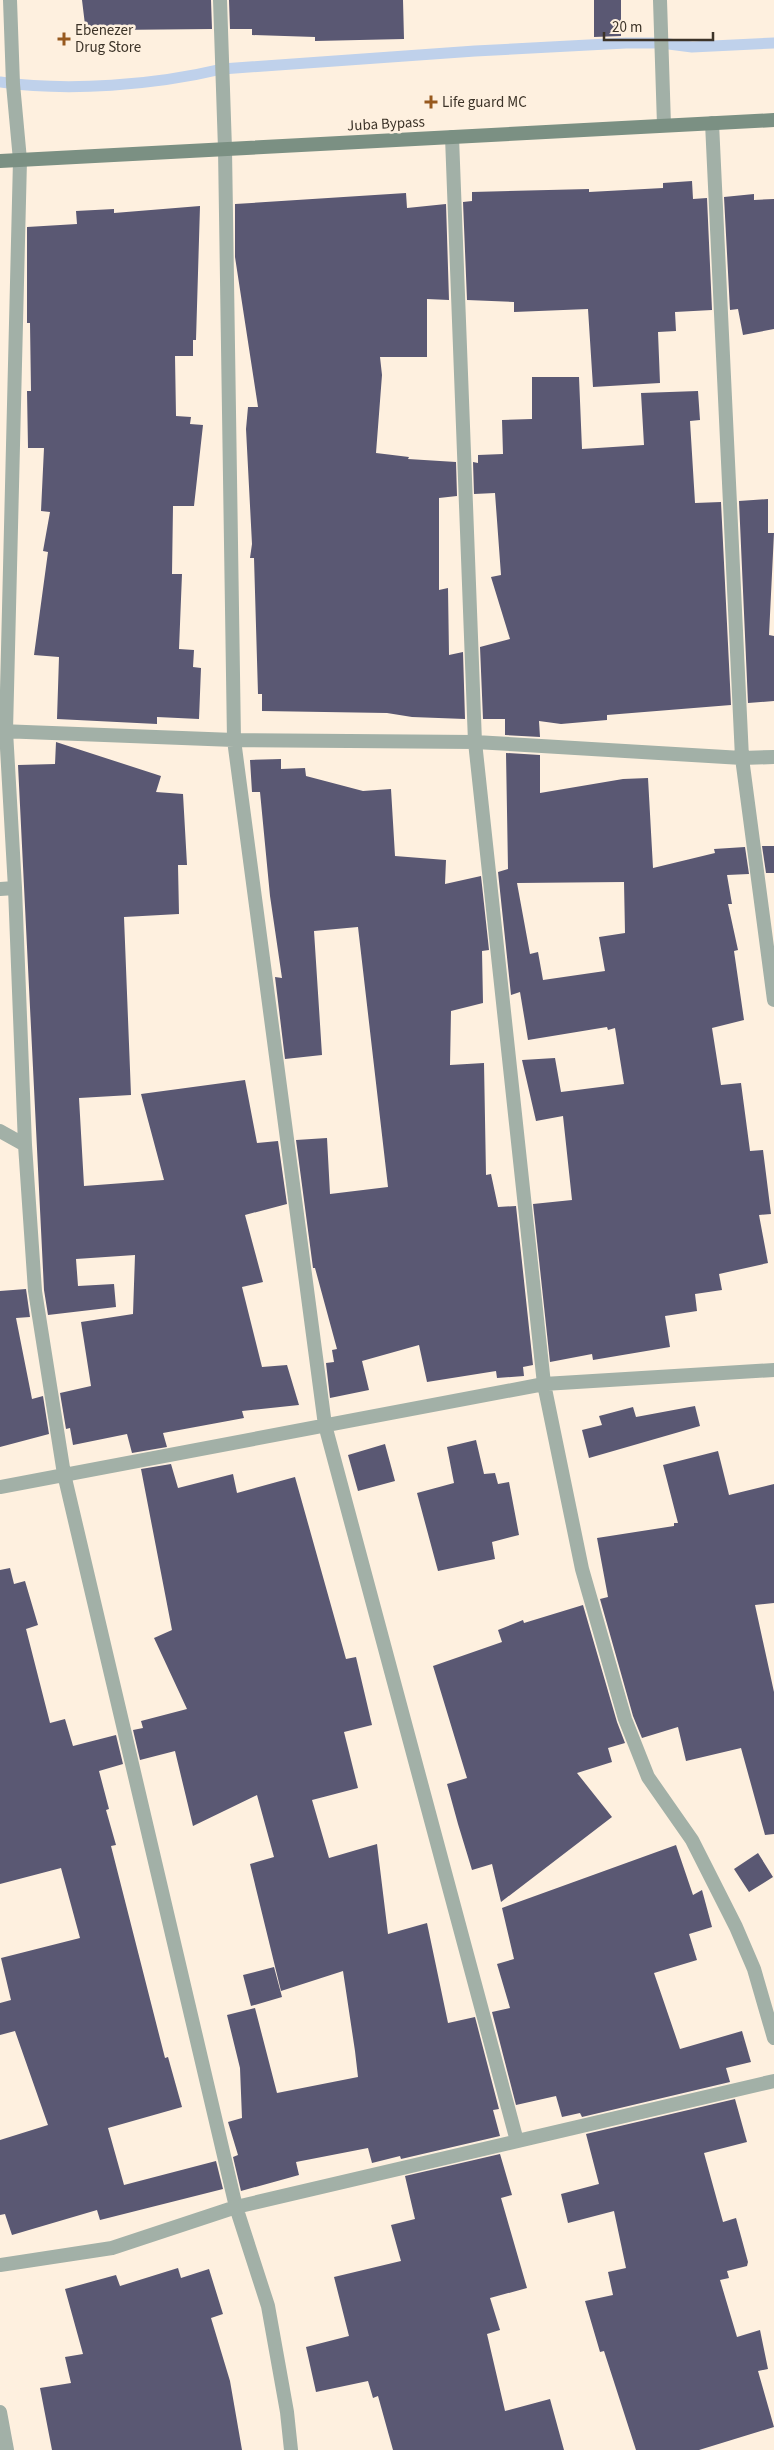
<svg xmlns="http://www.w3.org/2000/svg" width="774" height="2450" viewBox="0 0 774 2450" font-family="'Source Sans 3',sans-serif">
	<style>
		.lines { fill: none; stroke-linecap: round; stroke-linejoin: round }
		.stream { stroke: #bfd1eb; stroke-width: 11 }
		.building { fill: #5a5873; fill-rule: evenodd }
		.minor { stroke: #a2b0a7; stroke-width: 14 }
		.secondary { stroke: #7b9083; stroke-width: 14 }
		.poi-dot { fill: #97591e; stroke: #fef0df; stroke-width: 2 }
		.labels { text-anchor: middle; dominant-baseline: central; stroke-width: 5; stroke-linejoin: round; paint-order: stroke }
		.poi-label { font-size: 15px; fill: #3c3328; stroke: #fef0df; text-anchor: start }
		.street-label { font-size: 15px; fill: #3c3328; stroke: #fef0df }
	</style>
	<rect width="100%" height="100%" fill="#fef0df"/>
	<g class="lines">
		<path class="stream" d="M0,82C68,92 155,85 222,69L475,51L626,43H661L692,47L774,43"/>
	</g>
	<path class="building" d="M82,0H211L212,29L112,30L86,33Z
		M229,0H403L404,39L315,41V37L252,35V29H230Z
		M594,0H621V36L594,37Z
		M692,181L693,199L707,198L712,310L675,312L676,331L658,332L660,383L593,387L588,309L514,312V302L467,300L463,202L472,201V192L589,189V192L663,188V183Z
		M406,193L407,208L446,204L449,300L427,299V357H380L382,375L376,453L409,457L408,459L456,462L457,496L439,498V590L448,588L449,655L463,652L465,719L412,717L387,713L262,711V694H258L254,558H250L252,544L246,429L248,407H258L235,257V204Z
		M754,194V200L774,199V329L743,335L738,309L730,310L724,197Z
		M200,206L196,340H193V356H175L176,416L191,417L190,424L203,425L194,506H173L172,574H182L179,649L194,650L193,667L201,668L199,719L157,717V724L57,719L59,657L34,655L48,552L43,551L50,512L41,511L44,448H28L27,391H31L30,323H27V227L77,224L76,211L114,209V213Z
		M532,377H579L582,449L644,445L641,393L698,391L700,420L690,421L695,503L721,502L731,705L607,715V720L561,724L539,721L540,737L505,735V719H483L480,647L510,639L491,577L501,575L495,493L474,494L473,462L478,463V455L503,454L502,420L532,419Z
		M768,499V533H774L769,635L774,636V701L748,703L739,501Z
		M56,742L161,776L156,792L183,794L187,865H178L179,914L124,917L131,1095L79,1098L84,1186L164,1180L141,1094L245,1080L257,1143L278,1141L287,1204L245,1215L263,1282L242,1287L262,1367L287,1365L299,1405L242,1411L244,1418L163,1433L167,1447L132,1453L127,1434L73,1445L70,1428L66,1429L60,1393L91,1386L81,1322L133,1314L135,1255L76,1259L78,1286L114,1284L116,1307L48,1315L44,1290L18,765L55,764Z
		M506,753L540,755V793L623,779L648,778L653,868L715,853L714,849L745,847L749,874L727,875L732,904H728L738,950L734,951L744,1020L712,1028L721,1085L741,1083L750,1151L763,1150L771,1214L759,1215L768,1263L719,1274L722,1290L695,1294L697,1311L665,1316L670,1347L593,1360L592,1354L550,1362L533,1204L572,1200L563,1116L536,1121L522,1060L555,1058L561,1092L624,1084L615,1028L608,1030L607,1027L528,1040L520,992L511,995L498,872L508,869ZM624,882L625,933L599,937L605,971L543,980L538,952L530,954L517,883Z
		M281,759V769L305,768L306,776L363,791L391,789L395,856L446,860L445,884L481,876L489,950L482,951L483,1003L451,1011L450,1065L484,1063L486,1175L491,1174L498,1207L516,1206L533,1365L523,1367L524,1376L497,1378L496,1371L427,1382L419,1345L362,1361L369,1390L330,1398L326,1363L334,1362L332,1350L337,1349L315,1268H313L296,1140L327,1138L330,1194L388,1187L358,927L314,931L322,1055L285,1059L275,977L282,978L270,896L260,792H252L250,760Z
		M762,846H774V873H766Z
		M26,1289L30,1317L16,1318L32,1399L43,1396L49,1434L0,1447V1291Z
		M695,1406L700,1426L589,1458L582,1430L602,1425L599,1416L633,1407L636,1417Z
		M476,1440L484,1474L495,1473L498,1484L509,1482L519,1535L492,1542L495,1559L438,1571L417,1493L454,1483L447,1447Z
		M385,1444L395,1481L358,1491L348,1455Z
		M718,1451L729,1495L774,1484V1603L755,1605L774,1692V1834L765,1835L741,1748L686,1761L678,1727L642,1738L633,1716L600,1599L608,1597L597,1538L674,1526V1523H678L663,1465Z
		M171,1464L178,1488L233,1474L237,1493L295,1477L346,1659L356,1657L372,1725L344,1732L358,1788L312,1800L329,1858L377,1844L388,1934L427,1923L448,2023L475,2017L499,2109L493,2110L500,2136L401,2159L400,2156L372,2163L368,2148L296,2162L299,2175L241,2191L233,2157L238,2155L228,2122L242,2118L240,2068L227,2015L255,2008L277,2093L358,2077L355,2051L343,1971L281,1991L250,1864L274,1857L257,1795L193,1826L175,1751L140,1760L133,1730L143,1728L141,1721L187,1709L154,1638L172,1630L141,1469Z
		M10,1568L14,1584L25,1581L38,1625L26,1629L50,1723L65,1719L73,1746L116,1735L123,1764L99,1771L109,1809L106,1810L116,1845L111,1846L165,2058L168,2057L182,2107L108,2128L124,2185L216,2161L223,2189L100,2220L97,2210L12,2235L5,2214L0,2215V2140L48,2125L15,2031L0,2035V2003L11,2000L1,1958L80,1938L61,1868L0,1884V1570Z
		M583,1605L617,1722L625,1743L608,1748L612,1762L577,1773L612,1817L501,1902L492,1864L472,1870L458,1824L447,1784L467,1778L433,1666L502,1642L498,1630L523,1620L524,1623Z
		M676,1845L693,1895L702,1890L712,1927L689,1934L697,1960L654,1973L680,2049L742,2031L751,2062L726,2068L730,2082L582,2117L580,2113L562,2117L556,2096L516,2105L492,2012L510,2008L497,1964L514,1959L502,1908Z
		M758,1853L773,1877L749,1892L734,1869Z
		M274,1967L282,1997L251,2006L243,1975Z
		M735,2099L747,2142L704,2153L723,2222L736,2218L748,2262L747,2266L727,2271L729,2278L720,2280L737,2337L760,2330L768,2369L758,2371L774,2427L699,2450H636L604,2351L600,2352L585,2301L613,2295L608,2272L626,2268L614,2211L568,2223L561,2194L599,2184L586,2134Z
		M500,2154L512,2195L501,2198L527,2288L490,2298L500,2330L487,2334L505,2411L550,2399L564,2450H393L378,2396L373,2398L368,2381L316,2392L306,2347L349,2336L334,2277L401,2261L391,2225L415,2219L405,2176Z
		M178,2268L181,2278L209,2269L223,2314L211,2318L230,2381L242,2450H52L40,2388L71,2383L65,2357L83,2354L65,2289L116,2275L120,2286Z"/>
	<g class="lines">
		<path class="minor" d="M10,0L13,84L20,160L6,731L15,888L25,1145L35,1291L64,1474L236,2207L268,2306L287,2412L291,2450
			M220,0L225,149L234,740L325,1425L517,2141
			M660,0L664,125
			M712,123L742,758L774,1000
			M452,137L475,742L544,1384L582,1569L625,1719L648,1777L692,1840L736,1927L754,1969L774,2038
			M0,731L234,740L475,742L742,758L774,757
			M0,889L15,888
			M0,1131L25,1145
			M0,1487L544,1384L774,1370
			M0,2265L112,2248L236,2207L774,2081
			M0,2412L7,2450"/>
		<path class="secondary" d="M0,161L774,120"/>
	</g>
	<g class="poi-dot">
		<path d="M61.5 31.5h5v5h5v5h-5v5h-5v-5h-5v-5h5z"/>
		<path d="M428.5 94.5h5v5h5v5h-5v5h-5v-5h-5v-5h5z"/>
	</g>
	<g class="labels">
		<g class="poi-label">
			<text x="75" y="30">Ebenezer<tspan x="75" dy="17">Drug Store</tspan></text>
			<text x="442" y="102">Life guard MC</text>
		</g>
		<g class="street-label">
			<text transform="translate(386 124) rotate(-3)">Juba Bypass</text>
		</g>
	</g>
	<path d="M604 32v8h109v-8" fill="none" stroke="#3c3328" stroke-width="2.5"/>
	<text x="612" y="32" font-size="15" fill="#3c3328" stroke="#fef0df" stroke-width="4" paint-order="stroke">20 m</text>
</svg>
